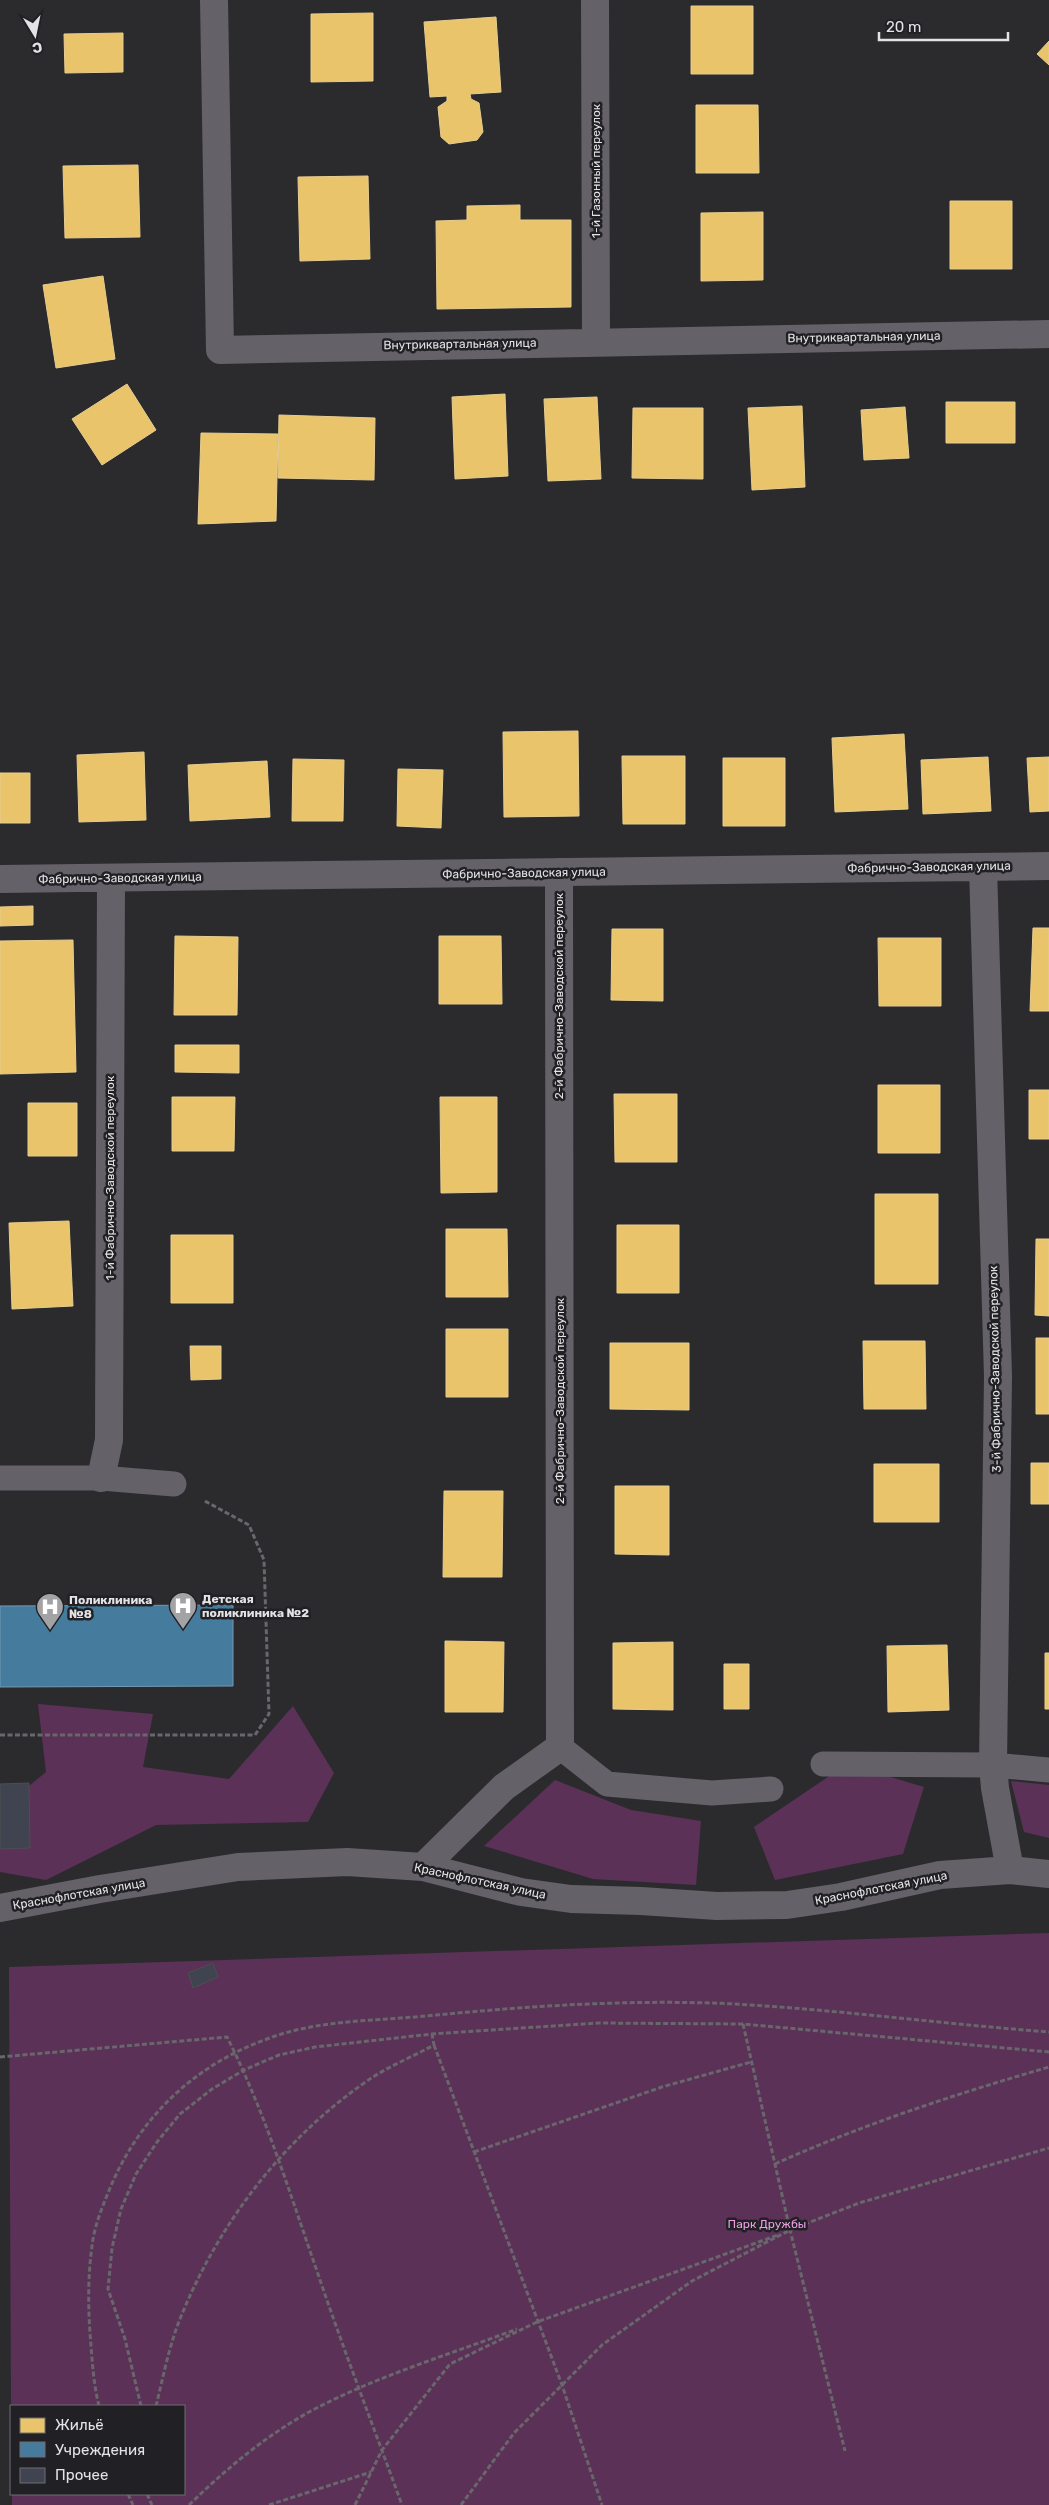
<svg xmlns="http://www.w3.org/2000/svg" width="1049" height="2505" viewBox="0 0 1049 2505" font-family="Rubik,sans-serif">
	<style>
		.green { fill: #5b3158 }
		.homes { fill: #e9c46a; stroke: #e7cd8f }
		.public { fill: #457b9d; stroke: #749ab3 }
		.building { fill: #404350; stroke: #4e4e51 }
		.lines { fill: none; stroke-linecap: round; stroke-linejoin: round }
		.path { stroke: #69666c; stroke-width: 3; stroke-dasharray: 5 2.5; stroke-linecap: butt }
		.service { stroke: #646168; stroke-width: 25 }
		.minor { stroke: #646168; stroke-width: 28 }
		.labels { text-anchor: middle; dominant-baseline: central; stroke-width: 5; stroke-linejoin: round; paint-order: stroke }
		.street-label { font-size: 12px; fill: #e3e3e6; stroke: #212025 }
		.poi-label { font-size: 12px; font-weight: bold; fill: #e3e3e6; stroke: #212025; text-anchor: start }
		.park-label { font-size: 12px; fill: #ee9fe7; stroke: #212025 }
	</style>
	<rect width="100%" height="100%" fill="#2b2b2e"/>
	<path class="green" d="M38,1704L153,1714L143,1767L229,1779L293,1706L334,1773L308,1822L156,1825L46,1880L0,1872V1810L46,1772Z
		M847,1764L924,1787L903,1854L775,1880L754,1827Z
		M555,1780L631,1810L701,1821L696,1885L593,1879L484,1846Z
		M1011,1781L1049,1785V1838L1024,1832Z
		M1049,1933V2505H12V2494H184V2406H11L9,1967Z"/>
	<path class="homes" d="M691,6H753V74H691Z
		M373,13V81L311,82V14Z
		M496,17L501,92L470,94L471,99L479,103L483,132L477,140L449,144L441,137L438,107L447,101V96L430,97L424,22Z
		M123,33V72L65,73L64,34Z
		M1049,41V65L1037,54Z
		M696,105H758L759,173H696Z
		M138,165L140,237L65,238L63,166Z
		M368,176L370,259L300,261L298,177Z
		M950,201H1012V269H950Z
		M520,205V220H571V307L437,309L436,221L467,220V206Z
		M763,212V280L701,281V213Z
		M103,276L115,359L56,368L43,285Z
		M127,384L156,430L102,465L72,419Z
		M505,394L508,476L455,479L452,397Z
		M597,397L601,479L548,481L544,399Z
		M946,402H1015V443H946Z
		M802,406L805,487L752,490L748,408Z
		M905,407L909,458L864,460L861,410Z
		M633,408H703V479L632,478Z
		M279,415L375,418L374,480L278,478Z
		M201,433L278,434L276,521L198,524Z
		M578,731L579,816L504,817L503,732Z
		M904,734L908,809L835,812L832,738Z
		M144,752L146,820L79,822L77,755Z
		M622,756H685V824H623Z
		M988,757L991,811L923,814L921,760Z
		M1049,757V811L1030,812L1027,758Z
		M723,758H785V826H723Z
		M293,759L344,760L343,821H292Z
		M267,761L270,817L190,821L188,765Z
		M398,769L443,770L441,828L397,826Z
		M0,773H30V823H0Z
		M33,906V925L0,926V907Z
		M1033,928H1049V1011H1030Z
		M612,929H663V1001L611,1000Z
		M175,936L238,937L237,1015H174Z
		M439,936H501L502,1004H439Z
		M878,938H941V1006H879Z
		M73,940L76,1072L0,1074V941Z
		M175,1045H239V1073L175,1072Z
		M878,1085H940V1153H878Z
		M1029,1090H1049V1139H1029Z
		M614,1094H677V1162H615Z
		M172,1097H235L234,1151H172Z
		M440,1097H497V1192L441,1193Z
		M28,1103H77V1156H28Z
		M875,1194H938V1284H875Z
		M69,1221L73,1306L12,1309L9,1223Z
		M617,1225H679V1293H617Z
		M446,1229H507L508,1297H446Z
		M171,1235H233V1303H171Z
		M1036,1239H1049V1316L1035,1315Z
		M446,1329H508V1397H446Z
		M1036,1338H1049V1414H1036Z
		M863,1341H925L926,1409H864Z
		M610,1343H689V1410L610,1409Z
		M190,1346H221V1379L191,1380Z
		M1031,1463H1049V1504H1031Z
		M874,1464H939V1522H874Z
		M615,1486H669V1555L615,1554Z
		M444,1491H503L502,1577H443Z
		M445,1641L504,1642L503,1712H445Z
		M673,1642V1710L613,1709V1643Z
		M947,1645L949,1710L888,1712L887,1646Z
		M1045,1653H1049V1709H1045Z
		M724,1664H749V1709H724Z"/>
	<path class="public" d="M233,1605V1686L0,1687V1606Z"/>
	<path class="building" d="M29,1783L30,1848L0,1849V1784Z
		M213,1963L218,1977L193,1988L188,1973Z"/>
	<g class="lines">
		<path class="path" d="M0,1735H255L269,1714L264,1560L249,1525L203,1500
			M743,2024L790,2230L845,2451
			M434,2045L562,2385L602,2505
			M0,2057L227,2037C265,2112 290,2194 318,2274C344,2351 374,2428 402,2505
			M474,2152L662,2087L751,2062
			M775,2164C864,2124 956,2094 1049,2067
			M99,2406C93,2382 92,2358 90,2333C88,2304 88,2275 92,2246C94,2228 101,2210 108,2193C137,2120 192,2066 267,2039C316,2020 373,2021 426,2016C528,2006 631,1999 735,2004C840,2010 944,2024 1049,2032
			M141,2406L125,2339L108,2289L112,2248L121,2209L136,2174L157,2142L180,2114L212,2089L244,2070L279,2055L315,2047L432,2034L598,2023L743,2024L1049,2052
			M156,2406C163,2378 169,2346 180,2319C218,2224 283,2139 367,2081C387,2067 412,2057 434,2045L432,2034
			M128,2494L133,2505
			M147,2494L152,2505
			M189,2505C225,2470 264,2437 309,2412C374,2377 448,2355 517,2329
			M269,2505L371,2472
			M355,2505L382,2450L450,2364L537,2322L778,2235
			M461,2505L514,2433L602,2345L692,2281L790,2230L859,2203L1049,2148"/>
		<path class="service" d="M0,1478H101L174,1484
			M560,1747L607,1784L712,1793L771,1789
			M823,1764L993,1765L1049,1770"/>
		<path class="minor" d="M214,0L220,350L1049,334
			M595,0L596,341
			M983,867L998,1376L993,1765L995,1788L1010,1870
			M0,879L1049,866
			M101,1478L109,1440L111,878
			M423,1867L504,1787L560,1747L559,872
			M0,1908L100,1889L238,1867L347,1862L423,1867L521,1892L571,1899L641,1901L717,1906L787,1905L841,1897L940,1875L1010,1870L1049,1874"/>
	</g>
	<defs>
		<symbol id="hospital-pin" viewBox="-11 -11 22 30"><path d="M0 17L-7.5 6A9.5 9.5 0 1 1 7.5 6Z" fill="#a3a3a6" stroke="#212025"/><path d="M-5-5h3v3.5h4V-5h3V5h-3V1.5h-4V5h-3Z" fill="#fff"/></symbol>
	</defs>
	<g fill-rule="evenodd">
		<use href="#hospital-pin" x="167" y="1590" width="32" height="43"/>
		<use href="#hospital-pin" x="34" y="1591" width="32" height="43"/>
	</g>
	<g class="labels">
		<g class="street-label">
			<text transform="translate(596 171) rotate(-90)">1-й Газонный переулок</text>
			<text transform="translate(864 337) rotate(-1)">Внутриквартальная улица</text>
			<text transform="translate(460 344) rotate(-1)">Внутриквартальная улица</text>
			<text transform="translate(929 867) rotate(-1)">Фабрично-Заводская улица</text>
			<text transform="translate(524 873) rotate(-1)">Фабрично-Заводская улица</text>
			<text transform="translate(120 878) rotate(-1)">Фабрично-Заводская улица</text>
			<text transform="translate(559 996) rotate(-90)">2-й Фабрично-Заводской переулок</text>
			<text transform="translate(110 1178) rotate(-90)">1-й Фабрично-Заводской переулок</text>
			<text transform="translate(995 1369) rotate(-91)">3-й Фабрично-Заводской переулок</text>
			<text transform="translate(560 1401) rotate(-90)">2-й Фабрично-Заводской переулок</text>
			<text transform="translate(480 1881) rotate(12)">Краснофлотская улица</text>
			<text transform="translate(881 1888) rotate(-11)">Краснофлотская улица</text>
			<text transform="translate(79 1894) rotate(-10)">Краснофлотская улица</text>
		</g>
		<g class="poi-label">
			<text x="202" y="1599">Детская<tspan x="202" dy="14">поликлиника №2</tspan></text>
			<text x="69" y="1600">Поликлиника<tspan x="69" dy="14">№8</tspan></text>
		</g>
		<g class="park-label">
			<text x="767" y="2224">Парк Дружбы</text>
		</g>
	</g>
	<rect x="10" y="2405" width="175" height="90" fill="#212025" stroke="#6f6e72"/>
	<rect x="20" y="2418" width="25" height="15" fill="#e9c46a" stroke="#6f6e72"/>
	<text x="55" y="2430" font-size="15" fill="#e3e3e6">Жильё</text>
	<rect x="20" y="2442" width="25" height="15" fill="#457b9d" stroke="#6f6e72"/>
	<text x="55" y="2455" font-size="15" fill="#e3e3e6">Учреждения</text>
	<rect x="20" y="2468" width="25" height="15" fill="#404350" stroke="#6f6e72"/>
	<text x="55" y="2480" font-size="15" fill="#e3e3e6">Прочее</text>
	<g transform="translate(35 35) rotate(170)" stroke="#212025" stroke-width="4" paint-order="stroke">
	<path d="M0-4L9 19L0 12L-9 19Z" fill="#e3e3e6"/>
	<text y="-8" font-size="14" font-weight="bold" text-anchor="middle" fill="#e3e3e6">С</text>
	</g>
	<path d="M879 32v8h129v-8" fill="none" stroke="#e3e3e6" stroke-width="2.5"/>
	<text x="886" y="32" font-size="15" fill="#e3e3e6" stroke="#212025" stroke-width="4" paint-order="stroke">20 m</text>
</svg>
